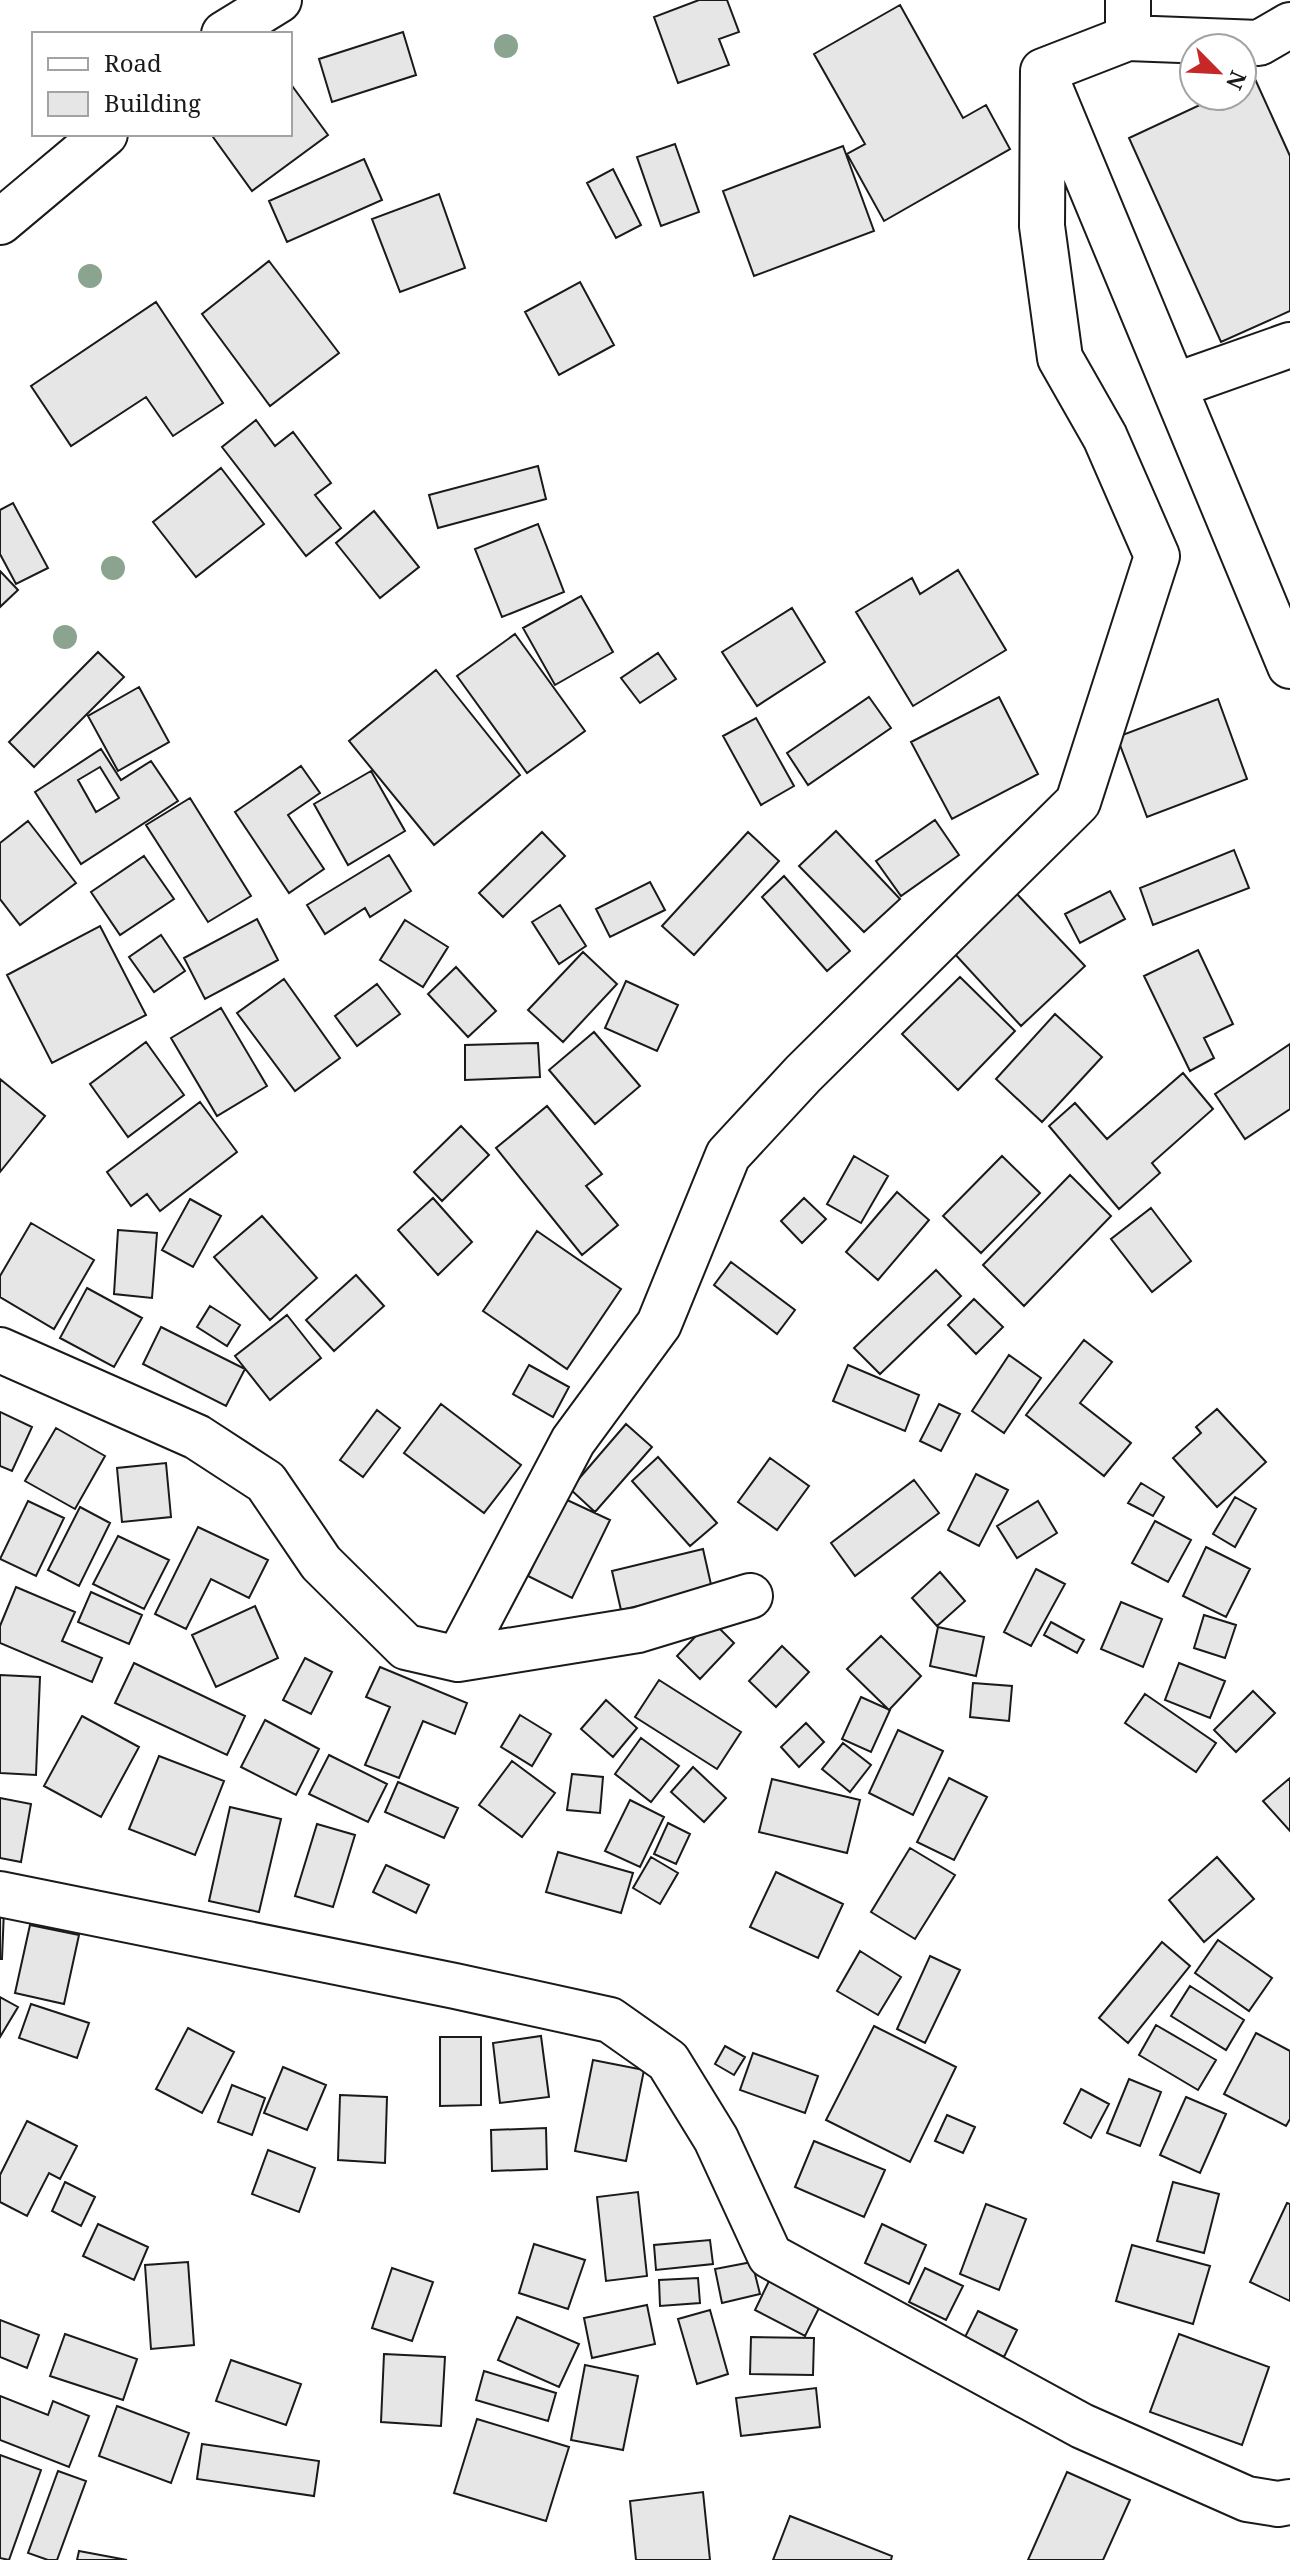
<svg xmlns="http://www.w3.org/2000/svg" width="1290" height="2560" viewBox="0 0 1290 2560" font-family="'Noto Serif',serif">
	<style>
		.building { fill: #e6e6e6; stroke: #1a1a1a; stroke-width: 2; fill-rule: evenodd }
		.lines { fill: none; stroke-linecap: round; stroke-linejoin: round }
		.minor-casing { stroke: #1a1a1a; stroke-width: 48 }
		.minor { stroke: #fff; stroke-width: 44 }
		.tree { fill: #8aa48f }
	</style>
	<rect width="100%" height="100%" fill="#fff"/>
	<path class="building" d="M699,0H727L739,32L719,39L729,65L678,83L654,17Z
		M900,5L963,118L986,105L1010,149L884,221L847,154L865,144L814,54Z
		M403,32L416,75L332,102L319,59Z
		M1255,79L1290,156V311L1221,342L1129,138L1219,96H1242V85Z
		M290,83L328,135L252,191L213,137L217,134H290Z
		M675,144L699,212L661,226L637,157Z
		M843,146L874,231L754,276L723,191Z
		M364,159L382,200L287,242L269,201Z
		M613,169L641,225L616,238L587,183Z
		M439,194L465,268L400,292L372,219Z
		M269,261L339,353L270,406L202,314Z
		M580,282L614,345L559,375L525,312Z
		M156,302L223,403L173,436L146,397L71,446L31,386Z
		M256,420L275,446L293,432L331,483L315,495L341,528L306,556L222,447Z
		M538,466L546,499L438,528L429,495Z
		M221,468L264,524L196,577L153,522Z
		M13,503L48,568L16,584L0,554V510Z
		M374,511L419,567L380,598L336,543Z
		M538,524L564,592L502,617L475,549Z
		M958,570L1006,650L913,706L856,612L912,578L920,594Z
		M0,571L18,590L0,607Z
		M581,596L613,652L555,685L523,628Z
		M792,608L825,662L757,706L722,652Z
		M515,634L585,731L527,773L457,676Z
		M98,652L124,677L34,767L9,742Z
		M658,653L676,679L640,703L621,678Z
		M436,670L520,775L434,845L349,741Z
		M139,687L169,742L118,771L88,716Z
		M869,697L891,728L808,785L787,753Z
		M999,697L1038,774L952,819L911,742Z
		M1218,699L1247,779L1147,817L1117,737Z
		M756,718L794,786L761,805L723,736Z
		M101,749L121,780L151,761L178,801L81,864L35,792ZM100,767L119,798L96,812L78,780Z
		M301,766L320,793L288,815L324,869L289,893L235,812Z
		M371,771L405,831L348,865L314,804Z
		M190,798L251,896L208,922L146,825Z
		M935,820L959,855L901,896L876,861Z
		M28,821L76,883L20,925L0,899V843Z
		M836,831L900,899L864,932L799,866Z
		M542,832L565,856L503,917L479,893Z
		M748,832L779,861L694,955L662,926Z
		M1234,850L1249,888L1153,925L1140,888Z
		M389,855L411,891L370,917L365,908L325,934L307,905Z
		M144,856L174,899L120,935L91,892Z
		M784,876L850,951L827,971L762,897Z
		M650,882L665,910L610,937L596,909Z
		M1110,891L1125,919L1080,943L1065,914Z
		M1016,893L1085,966L1021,1026L953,952Z
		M560,905L586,946L559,964L532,922Z
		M257,919L278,960L205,999L184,958Z
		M405,920L448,947L423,987L380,960Z
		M100,926L146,1015L52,1063L7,975Z
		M161,935L185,971L154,992L129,957Z
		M1198,950L1233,1024L1204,1038L1214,1058L1190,1071L1144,976Z
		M583,952L617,984L563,1042L528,1010Z
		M456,967L496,1011L468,1037L428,994Z
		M960,977L1015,1031L958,1090L902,1034Z
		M284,979L340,1058L295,1091L237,1013Z
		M626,981L678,1005L657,1051L605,1028Z
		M377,984L400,1014L357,1046L335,1016Z
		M221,1008L267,1086L217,1116L171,1038Z
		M1055,1014L1102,1057L1042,1122L996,1079Z
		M594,1032L640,1086L595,1124L549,1070Z
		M146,1042L184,1095L128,1137L90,1084Z
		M538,1043L540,1077L465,1080V1045Z
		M1290,1044V1109L1245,1139L1215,1094Z
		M1183,1073L1213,1109L1152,1163L1160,1173L1119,1209L1049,1126L1075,1103L1107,1139Z
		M0,1079L45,1116L0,1172Z
		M200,1102L237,1152L160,1211L147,1194L131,1206L107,1172Z
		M547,1106L602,1174L586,1186L618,1225L582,1255L496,1148Z
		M461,1126L489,1155L442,1201L414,1172Z
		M854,1156L888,1176L861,1223L827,1204Z
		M1002,1156L1040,1193L981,1253L943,1216Z
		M1070,1175L1111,1216L1024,1306L983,1265Z
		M897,1192L929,1220L878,1280L846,1252Z
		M433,1198L472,1242L438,1275L398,1230Z
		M804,1198L826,1219L802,1243L781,1221Z
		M190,1199L221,1216L193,1267L162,1250Z
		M1151,1208L1191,1261L1152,1292L1111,1239Z
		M262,1216L317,1278L270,1320L214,1257Z
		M31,1223L94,1260L54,1329L0,1297V1276Z
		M118,1230L157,1233L152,1298L114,1294Z
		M537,1231L621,1289L567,1369L483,1311Z
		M731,1262L795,1310L777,1334L714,1285Z
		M936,1270L961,1296L880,1374L854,1348Z
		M356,1275L384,1306L334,1351L306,1320Z
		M87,1288L142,1318L114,1367L60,1338Z
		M974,1299L1003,1327L976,1354L948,1325Z
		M210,1306L240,1325L227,1346L197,1327Z
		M287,1315L321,1358L270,1400L235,1356Z
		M161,1327L245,1369L226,1406L143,1364Z
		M1084,1340L1112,1362L1080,1403L1131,1443L1104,1476L1026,1415Z
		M1009,1355L1041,1378L1004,1433L972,1411Z
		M529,1365L569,1387L553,1417L513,1394Z
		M848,1365L919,1395L905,1431L833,1401Z
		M441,1404L521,1465L484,1513L404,1453Z
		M939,1404L960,1414L941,1451L920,1441Z
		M1217,1409L1266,1462L1217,1507L1173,1458L1201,1433L1196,1427Z
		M377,1410L400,1428L363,1477L340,1460Z
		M0,1412L32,1427L12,1471L0,1466Z
		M626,1424L652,1447L595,1512L570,1489Z
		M56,1428L105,1456L75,1509L25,1481Z
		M658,1457L717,1523L690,1546L632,1481Z
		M770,1458L809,1486L777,1530L738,1502Z
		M166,1463L171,1517L122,1522L117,1468Z
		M976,1474L1008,1490L979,1546L948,1530Z
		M914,1480L939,1513L855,1576L831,1543Z
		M1141,1483L1164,1497L1153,1516L1128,1503Z
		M1235,1497L1256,1509L1235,1547L1213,1534Z
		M565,1499L610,1520L572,1598L528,1576Z
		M28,1501L64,1518L36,1576L0,1559Z
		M1038,1501L1057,1533L1017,1558L997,1526Z
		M80,1507L110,1523L79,1586L48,1570Z
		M1155,1521L1191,1540L1168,1582L1132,1563Z
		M198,1527L268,1560L249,1598L211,1579L186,1629L155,1614Z
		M118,1536L169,1560L144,1609L93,1584Z
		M1206,1547L1250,1569L1226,1617L1183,1596Z
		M703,1549L712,1589L621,1610L612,1571Z
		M1036,1569L1065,1584L1031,1646L1004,1632Z
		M940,1572L965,1601L937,1626L912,1598Z
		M16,1587L75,1612L62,1641L102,1658L92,1682L0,1643V1626Z
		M91,1592L142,1615L129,1644L78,1622Z
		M1121,1602L1162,1619L1143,1667L1101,1649Z
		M255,1606L278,1658L216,1687L192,1635Z
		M1204,1615L1236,1625L1225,1658L1194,1648Z
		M711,1620L734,1643L700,1679L677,1656Z
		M1051,1622L1084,1640L1077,1653L1044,1635Z
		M938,1627L984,1637L976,1676L930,1666Z
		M881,1636L921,1676L889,1710L847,1669Z
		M782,1646L809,1672L776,1707L749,1681Z
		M305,1658L332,1672L311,1714L283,1700Z
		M134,1663L245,1716L227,1755L115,1703Z
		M1179,1663L1225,1681L1210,1718L1165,1700Z
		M380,1667L467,1703L455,1734L423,1721L399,1778L365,1765L390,1707L366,1697Z
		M0,1675L40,1677L36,1775L0,1773Z
		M659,1680L741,1732L717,1769L635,1717Z
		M973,1683L1012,1686L1009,1721L970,1717Z
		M1253,1691L1275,1713L1236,1752L1214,1730Z
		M1145,1694L1216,1743L1196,1772L1125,1723Z
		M861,1697L890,1710L871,1752L842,1739Z
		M606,1700L637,1728L613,1757L581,1729Z
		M520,1715L551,1734L532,1766L501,1747Z
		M82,1716L139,1747L101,1817L44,1786Z
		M265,1720L319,1749L296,1795L241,1767Z
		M806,1723L824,1742L799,1767L781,1747Z
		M898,1730L943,1751L913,1815L869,1793Z
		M641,1738L679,1766L651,1802L615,1774Z
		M843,1743L871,1765L850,1792L822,1769Z
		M329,1755L387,1784L368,1822L309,1794Z
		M159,1756L224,1781L195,1855L129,1829Z
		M512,1761L555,1793L522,1837L479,1805Z
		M693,1767L726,1798L704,1822L671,1792Z
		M572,1774L603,1777L600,1813L567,1810Z
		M949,1778L987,1797L954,1860L917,1842Z
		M1290,1778V1831L1263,1801Z
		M772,1779L860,1800L847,1853L759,1832Z
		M398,1782L458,1808L444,1838L385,1812Z
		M0,1798L31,1804L21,1862L0,1858Z
		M630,1800L664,1817L640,1867L605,1851Z
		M230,1807L281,1819L259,1912L209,1901Z
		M668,1823L690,1834L676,1864L654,1854Z
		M317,1824L355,1835L333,1907L295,1896Z
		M910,1848L955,1875L915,1939L871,1912Z
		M558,1852L633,1873L621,1913L546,1892Z
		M651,1857L678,1873L660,1904L633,1888Z
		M1217,1857L1254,1899L1204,1942L1169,1900Z
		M386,1865L429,1885L416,1913L373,1892Z
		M776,1872L843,1904L818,1958L750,1927Z
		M0,1910H4L2,1959H0Z
		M30,1925L79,1935L64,2004L15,1993Z
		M1218,1940L1272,1978L1249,2011L1195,1973Z
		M1162,1942L1190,1966L1128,2043L1099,2018Z
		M860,1951L901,1977L878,2015L837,1991Z
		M930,1956L960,1970L925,2043L897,2029Z
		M1190,1986L1244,2020L1226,2050L1171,2016Z
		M0,1997L18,2007L0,2037Z
		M31,2004L89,2023L77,2058L19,2038Z
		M1156,2025L1216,2060L1198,2090L1139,2055Z
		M874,2026L956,2067L910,2162L826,2120Z
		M188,2028L234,2052L202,2113L156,2089Z
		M1256,2033L1290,2051V2119L1286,2126L1224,2094Z
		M541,2036L549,2097L500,2103L493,2043Z
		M440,2037H481V2105L440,2106Z
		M725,2046L745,2057L734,2075L715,2064Z
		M753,2053L818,2076L805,2113L740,2090Z
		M593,2060L644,2070L626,2161L575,2151Z
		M283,2067L326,2085L307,2130L264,2113Z
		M1129,2079L1161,2092L1140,2146L1107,2133Z
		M232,2085L265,2098L252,2135L218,2122Z
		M1081,2089L1109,2104L1091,2138L1064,2123Z
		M340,2095L387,2097L385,2163L338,2160Z
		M1186,2097L1226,2114L1200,2173L1160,2155Z
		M947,2115L975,2127L963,2153L935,2141Z
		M27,2121L77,2146L60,2179L49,2173L27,2216L0,2202V2175Z
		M546,2128L547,2169L492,2171L491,2130Z
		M814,2141L885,2170L864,2217L795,2187Z
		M268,2150L315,2168L299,2212L252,2194Z
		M65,2182L95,2197L81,2226L52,2211Z
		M1173,2182L1219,2194L1204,2253L1157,2241Z
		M638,2192L647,2276L606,2281L597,2197Z
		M1287,2203L1290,2204V2301L1250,2282Z
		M986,2204L1026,2219L999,2290L960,2274Z
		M98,2224L148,2247L134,2280L83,2256Z
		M882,2224L926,2245L909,2284L865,2263Z
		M710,2240L713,2264L656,2270L654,2245Z
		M534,2244L585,2260L568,2309L519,2293Z
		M1132,2245L1210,2266L1193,2324L1116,2301Z
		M188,2262L194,2345L151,2349L145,2265Z
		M752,2262L760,2294L722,2303L715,2269Z
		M392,2268L433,2282L412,2341L372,2328Z
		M925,2268L963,2286L946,2320L909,2302Z
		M698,2278L700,2303L660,2306L659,2280Z
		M769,2281L820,2306L805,2336L755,2310Z
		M647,2305L655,2344L592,2358L584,2318Z
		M710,2310L728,2374L697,2384L678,2319Z
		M978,2311L1017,2330L1004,2357L965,2337Z
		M517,2317L579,2344L559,2387L498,2360Z
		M0,2320L39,2335L27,2368L0,2357Z
		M65,2334L137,2359L123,2400L50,2376Z
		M1179,2334L1269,2367L1242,2445L1150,2412Z
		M751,2337L814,2338L813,2375L750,2374Z
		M384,2354L445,2357L441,2426L381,2422Z
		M231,2360L301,2384L286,2425L216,2401Z
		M585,2365L638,2376L623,2450L571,2440Z
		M484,2371L556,2393L548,2421L476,2400Z
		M816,2388L820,2427L741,2436L736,2398Z
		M0,2396L48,2415L53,2401L89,2416L69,2467L0,2440Z
		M117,2406L189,2433L171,2483L99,2456Z
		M477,2419L569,2447L546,2521L454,2493Z
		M202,2444L319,2461L314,2496L197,2479Z
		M0,2455L41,2470L9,2560L0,2558Z
		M58,2471L86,2481L57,2560H48L28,2553Z
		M1067,2472L1130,2500L1103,2560H1028Z
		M703,2492L710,2560H636L630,2501Z
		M790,2516L892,2556L891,2560H773Z
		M79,2551L127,2560H77Z"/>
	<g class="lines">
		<defs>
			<path id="minor" d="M224,34L279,0
				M1128,38L1259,43L1290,25
				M1050,88L1290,666
				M0,222L105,134
				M1174,386L1290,345
				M0,1350L197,1437L266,1482L321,1563L406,1647L458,1659L638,1630L750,1596
				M458,1659L573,1441L659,1324L728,1155L803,1074L1078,802L1157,556L1105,437L1060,358L1042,226L1043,71L1128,38V0
				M0,1894L455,1986L610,2020L668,2061L716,2139L770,2256L1082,2426L1247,2499L1278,2504L1290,2502"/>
		</defs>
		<use href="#minor" class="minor-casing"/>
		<use href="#minor" class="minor"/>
	</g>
	<g class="tree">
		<circle cx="506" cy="46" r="12"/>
		<circle cx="90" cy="276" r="12"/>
		<circle cx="113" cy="568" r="12"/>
		<circle cx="65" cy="637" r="12"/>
	</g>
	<rect x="32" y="32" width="260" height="104" fill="#ffffff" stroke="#a3a3a3" stroke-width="2"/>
	<rect x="48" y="58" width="40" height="12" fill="#ffffff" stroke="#a3a3a3" stroke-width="2"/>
	<text x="104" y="72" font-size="24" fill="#1a1a1a">Road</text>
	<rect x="48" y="92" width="40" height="24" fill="#e6e6e6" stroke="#a3a3a3" stroke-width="2"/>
	<text x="104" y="112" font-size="24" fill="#1a1a1a">Building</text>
	<g transform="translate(1218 72) rotate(114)"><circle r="38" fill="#ffffff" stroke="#a3a3a3" stroke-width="2"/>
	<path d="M0-6L14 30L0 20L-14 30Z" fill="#c62828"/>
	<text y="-12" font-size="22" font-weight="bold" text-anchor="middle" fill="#1a1a1a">N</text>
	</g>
</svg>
